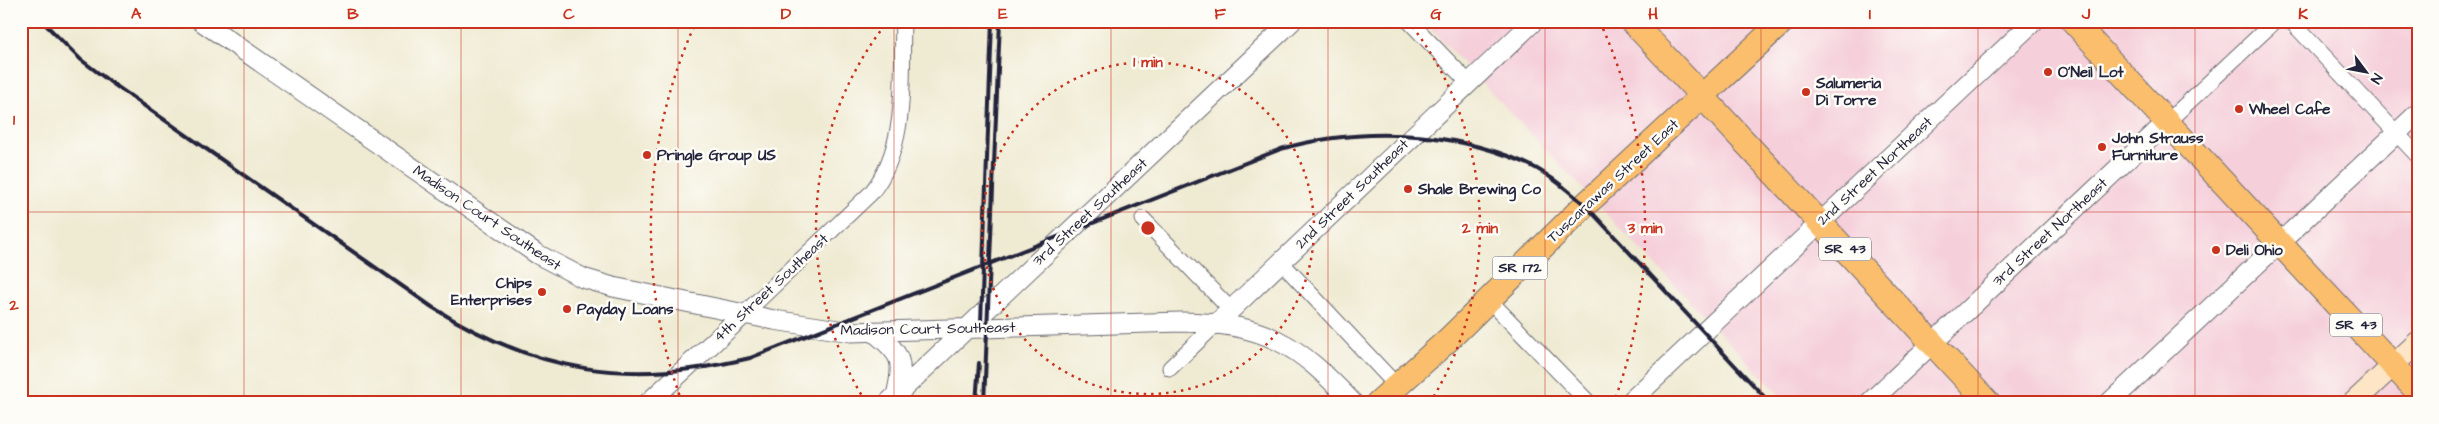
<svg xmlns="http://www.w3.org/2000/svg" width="2439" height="424" viewBox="0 0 2439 424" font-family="'Architects Daughter',sans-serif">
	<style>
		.built { fill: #f5cfda }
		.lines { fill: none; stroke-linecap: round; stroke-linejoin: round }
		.minor-casing { stroke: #6a6870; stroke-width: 17 }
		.tertiary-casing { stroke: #6a6870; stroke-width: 21 }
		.secondary-casing { stroke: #6a6870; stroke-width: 23 }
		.primary-casing { stroke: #6a6870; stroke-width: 26 }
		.minor { stroke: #fff; stroke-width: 15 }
		.tertiary { stroke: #fff; stroke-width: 19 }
		.secondary { stroke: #fde5c5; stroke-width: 21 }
		.primary { stroke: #fabe6d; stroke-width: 24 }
		.rail { stroke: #22223b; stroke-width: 4 }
		.grid { fill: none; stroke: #c8321e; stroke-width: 1; stroke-opacity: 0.55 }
		.ring { fill: none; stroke: #c8321e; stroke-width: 2.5; stroke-dasharray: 2.5 5 }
		.poi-dot { fill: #c8321e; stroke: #fdfcf7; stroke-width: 2 }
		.labels { text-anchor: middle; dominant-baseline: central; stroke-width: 5; stroke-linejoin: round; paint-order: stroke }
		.shield { fill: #fdfcf7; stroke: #646373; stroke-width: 1 }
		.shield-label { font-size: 14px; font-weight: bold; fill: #22223b }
		.poi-label { font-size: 15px; font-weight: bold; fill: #22223b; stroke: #fdfcf7; text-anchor: start }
		.street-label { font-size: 15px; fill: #22223b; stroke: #fdfcf7 }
		.centre { fill: #c8321e; stroke: #fdfcf7; stroke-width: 2.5 }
		.ring-label { font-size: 15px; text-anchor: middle; font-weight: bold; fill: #c8321e; stroke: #fdfcf7; stroke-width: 5; stroke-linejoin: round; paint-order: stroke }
		.neatline { fill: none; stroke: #c8321e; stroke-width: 2 }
		.grid-label { font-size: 16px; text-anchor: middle; font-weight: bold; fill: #c8321e }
	</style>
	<rect width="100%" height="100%" fill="#fdfcf7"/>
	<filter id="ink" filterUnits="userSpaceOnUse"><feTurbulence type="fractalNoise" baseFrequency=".02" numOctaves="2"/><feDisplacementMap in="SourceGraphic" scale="10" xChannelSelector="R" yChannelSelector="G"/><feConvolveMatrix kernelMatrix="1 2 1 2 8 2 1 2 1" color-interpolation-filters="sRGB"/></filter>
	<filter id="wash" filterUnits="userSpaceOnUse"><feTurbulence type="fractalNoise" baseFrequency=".0096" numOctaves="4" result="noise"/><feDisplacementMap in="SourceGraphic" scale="20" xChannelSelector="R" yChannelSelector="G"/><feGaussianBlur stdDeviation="1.12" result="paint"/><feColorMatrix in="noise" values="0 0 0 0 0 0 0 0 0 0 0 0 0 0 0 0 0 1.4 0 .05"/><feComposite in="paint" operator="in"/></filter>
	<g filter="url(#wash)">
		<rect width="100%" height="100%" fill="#efead2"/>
		<path class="built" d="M1423,21H2418V403H1787Z"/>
	</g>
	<g filter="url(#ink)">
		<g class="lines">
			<defs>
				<path id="minor" d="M1409,21L1469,83
					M2291,21L2418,156
					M2167,122L2275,21
					M1143,219L1231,310
					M1281,262L1396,385
					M1488,299L1589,403
					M744,314L871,193C909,146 901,78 903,21
					M1170,368L1217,323"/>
				<path id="tertiary" d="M201,21L537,254L583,278L613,287L774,320L851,332L1181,322C1264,323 1297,343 1353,403
					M1217,323L1534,21
					M875,333C903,355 904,362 896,396
					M648,403L744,314
					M888,403L1292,21
					M1629,403L2034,21
					M1869,403L2167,122
					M2109,403L2418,113"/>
				<path id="secondary" d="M2353,403L2418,342"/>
				<path id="primary" d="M1632,21L1988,403
					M2073,21L2418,392
					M1378,403L1449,339L1585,205L1783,21"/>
			</defs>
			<use href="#minor" class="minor-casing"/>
			<use href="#tertiary" class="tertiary-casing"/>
			<use href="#secondary" class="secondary-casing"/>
			<use href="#primary" class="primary-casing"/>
			<use href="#minor" class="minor"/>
			<use href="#tertiary" class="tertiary"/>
			<use href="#secondary" class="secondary"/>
			<use href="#primary" class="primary"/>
			<path class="rail" d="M42,21L80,59L109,81L432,307C536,373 630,387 750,358L1281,149C1358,127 1449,130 1523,162C1547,172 1566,189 1585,205L1770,403
				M981,323L992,21
				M976,403L979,363
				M984,403L1000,21"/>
		</g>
	</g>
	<path class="grid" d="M244,21V403M461,21V403M678,21V403M894,21V403M1111,21V403M1328,21V403M1545,21V403M1761,21V403M1978,21V403M2195,21V403M21,212H2418"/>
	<g class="ring">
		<circle cx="1148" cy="228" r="166"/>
		<path d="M865 401A332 332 0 0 1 888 21M1408 21A332 332 0 0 1 1431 401"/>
		<path d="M682 402A497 497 0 0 1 696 22M1600 22A497 497 0 0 1 1614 402"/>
	</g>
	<g class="poi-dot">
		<circle cx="2048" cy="72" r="5"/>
		<circle cx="1806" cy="92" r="5"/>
		<circle cx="2239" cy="109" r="5"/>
		<circle cx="2102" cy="147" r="5"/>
		<circle cx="647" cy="155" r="5"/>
		<circle cx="1408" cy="189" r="5"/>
		<circle cx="2216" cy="250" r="5"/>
		<circle cx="542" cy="292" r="5"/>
		<circle cx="567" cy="309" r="5"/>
	</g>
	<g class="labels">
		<g class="shield">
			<rect x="1819" y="237.5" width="52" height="23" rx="4"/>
			<rect x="1492.5" y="256.5" width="55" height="23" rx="4"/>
			<rect x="2330" y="313.5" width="52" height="23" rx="4"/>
		</g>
		<g class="shield-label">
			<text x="1845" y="249">SR 43</text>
			<text x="1520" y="268">SR 172</text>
			<text x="2356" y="325">SR 43</text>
		</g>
		<g class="poi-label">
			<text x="2058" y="72">O'Neil Lot</text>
			<text x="1816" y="83">Salumeria<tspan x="1816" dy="17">Di Torre</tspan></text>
			<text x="2249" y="109">Wheel Cafe</text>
			<text x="2112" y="138">John Strauss<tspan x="2112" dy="17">Furniture</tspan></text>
			<text x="657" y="155">Pringle Group US</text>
			<text x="1418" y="189">Shale Brewing Co</text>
			<text x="2226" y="250">Deli Ohio</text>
			<text x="532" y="283" text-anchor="end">Chips<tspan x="532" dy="17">Enterprises</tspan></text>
			<text x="577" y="309">Payday Loans</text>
		</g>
		<g class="street-label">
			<text transform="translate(1875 171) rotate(-43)">2nd Street Northeast</text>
			<text transform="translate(1613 181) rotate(-43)">Tuscarawas Street East</text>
			<text transform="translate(1352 194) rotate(-44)">2nd Street Southeast</text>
			<text transform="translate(1090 212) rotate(-43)">3rd Street Southeast</text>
			<text transform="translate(487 218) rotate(34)">Madison Court Southeast</text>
			<text transform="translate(2050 232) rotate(-43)">3rd Street Northeast</text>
			<text transform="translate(771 288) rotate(-43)">4th Street Southeast</text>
			<text transform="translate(928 329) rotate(-1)">Madison Court Southeast</text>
		</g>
	</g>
	<circle cx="1148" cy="228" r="8" class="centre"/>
	<g class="ring-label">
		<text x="1148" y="67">1 min</text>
		<text x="1480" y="233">2 min</text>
		<text x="1645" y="233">3 min</text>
	</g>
	<rect width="2439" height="424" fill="none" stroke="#fdfcf7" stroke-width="55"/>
	<g transform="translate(2366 72) rotate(122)" stroke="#fdfcf7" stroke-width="4" paint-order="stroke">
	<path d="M0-4L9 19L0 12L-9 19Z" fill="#22223b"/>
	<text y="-8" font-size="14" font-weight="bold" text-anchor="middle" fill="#22223b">N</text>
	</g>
	<rect x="28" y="28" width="2384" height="368" class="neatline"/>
	<g class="grid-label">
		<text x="136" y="19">A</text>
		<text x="353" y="19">B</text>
		<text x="569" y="19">C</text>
		<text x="786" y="19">D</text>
		<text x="1003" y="19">E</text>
		<text x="1220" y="19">F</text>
		<text x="1436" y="19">G</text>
		<text x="1653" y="19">H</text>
		<text x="1870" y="19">I</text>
		<text x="2086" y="19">J</text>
		<text x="2303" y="19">K</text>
		<text x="14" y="125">1</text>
		<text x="14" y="310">2</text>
	</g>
</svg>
